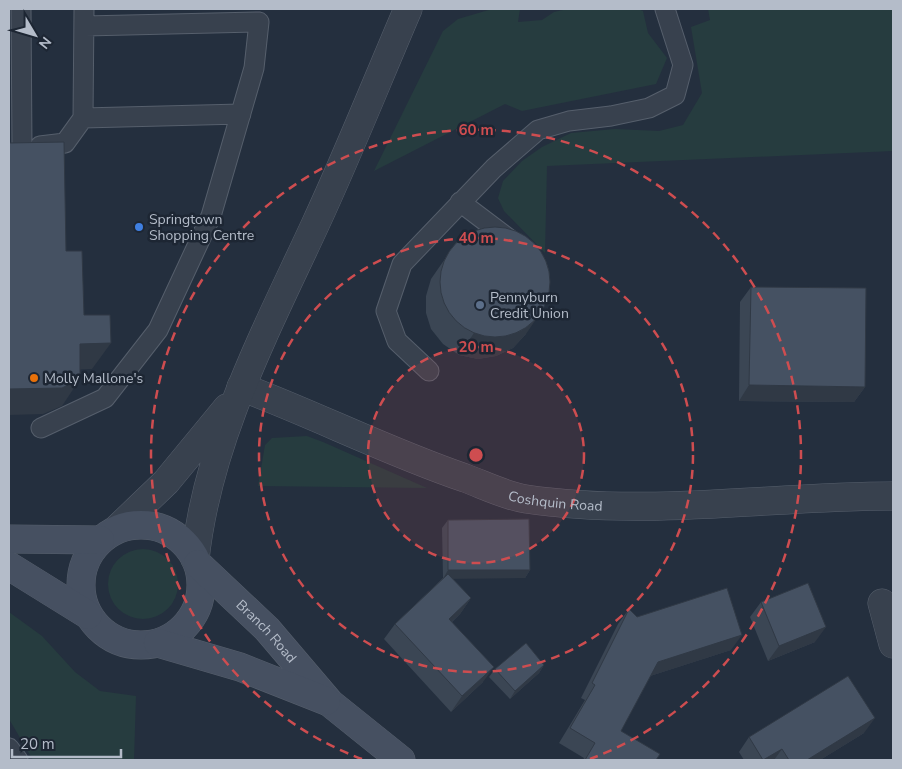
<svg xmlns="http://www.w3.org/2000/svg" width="902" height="769" viewBox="0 0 902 769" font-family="'Nunito Sans',sans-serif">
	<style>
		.green { fill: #263c3f }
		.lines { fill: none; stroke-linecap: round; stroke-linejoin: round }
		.service-casing { stroke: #565f6c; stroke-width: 21 }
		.minor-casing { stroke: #565f6c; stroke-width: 29 }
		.tertiary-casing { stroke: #565f6c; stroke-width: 29 }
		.secondary-casing { stroke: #565f6c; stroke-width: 29 }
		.service { stroke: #38414e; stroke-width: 19 }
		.minor { stroke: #38414e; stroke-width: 28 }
		.tertiary { stroke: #38414e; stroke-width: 28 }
		.secondary { stroke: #465061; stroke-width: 28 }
		.wall { fill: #3b4654 }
		.shaded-wall { fill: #303945 }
		.building { fill: #455162; stroke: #303945 }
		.ring { fill: none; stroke: #ce4d50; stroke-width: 2.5; stroke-dasharray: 9 6 }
		.shop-dot { fill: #3f7fe0; stroke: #1d2633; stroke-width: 2 }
		.service-dot { fill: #5c6f8a; stroke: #1d2633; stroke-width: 2 }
		.food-dot { fill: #e8710a; stroke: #1d2633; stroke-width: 2 }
		.labels { text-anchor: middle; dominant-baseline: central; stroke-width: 5; stroke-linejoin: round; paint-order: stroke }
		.poi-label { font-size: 14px; fill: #b4bcc9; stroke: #1d2633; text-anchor: start }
		.street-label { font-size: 14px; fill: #b4bcc9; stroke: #1d2633 }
		.centre { fill: #ce4d50; stroke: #1d2633; stroke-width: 2.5 }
		.ring-label { font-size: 15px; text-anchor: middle; font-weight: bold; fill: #ce4d50; stroke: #1d2633; stroke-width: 5; stroke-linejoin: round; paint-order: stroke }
	</style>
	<rect width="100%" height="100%" fill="#242f3e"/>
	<path class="green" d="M492,9H520L518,22L542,20L554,12L567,9H638L643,11L648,33L667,58L656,84L522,111L505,104L374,171L443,31L458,19Z
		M708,9H893V151L547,166L545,253L504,211L498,198L503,181L522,161L542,147L571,133L615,129L659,131L683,125L702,93L691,27L710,20Z
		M307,436L323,442L427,488L258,486L265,445L272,438Z
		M108 584a35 35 0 1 1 70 0a35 35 0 1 1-70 0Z
		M9,612L42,636L75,672L100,691L136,696L134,760H33L9,719Z"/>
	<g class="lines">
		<defs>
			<path id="service" d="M21,9L22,148
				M84,9L83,118L241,114
				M40,146L65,143L83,118
				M460,202L513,242
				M429,371L397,341L386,311L402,264L494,168L538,130L569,121L611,116L649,108L675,95L683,65L665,9
				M41,428L105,398L158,330L211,216L254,68L259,22L85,26
				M9,748L18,760"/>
			<g id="minor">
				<path id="s1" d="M241,387C316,415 388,452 465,478C484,485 506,496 526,499C647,517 772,496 893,496"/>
				<path d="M882,603L893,644"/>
			</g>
			<path id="tertiary" d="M117,529L166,482L227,408
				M195,559C208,440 265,333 315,225C348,154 377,81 408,9"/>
			<g id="secondary">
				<circle cx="141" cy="585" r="60"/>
				<path d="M9,539L100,540"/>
				<path id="s2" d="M198,564L267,629L330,703L401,760"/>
				<path d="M9,566L88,615"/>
				<path d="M158,643L240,667L326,701"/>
			</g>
		</defs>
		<use href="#service" class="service-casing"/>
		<use href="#minor" class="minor-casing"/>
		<use href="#tertiary" class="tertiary-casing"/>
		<use href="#secondary" class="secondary-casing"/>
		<use href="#service" class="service"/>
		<use href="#minor" class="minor"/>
		<use href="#tertiary" class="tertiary"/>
		<use href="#secondary" class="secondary"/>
	</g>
	<path class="wall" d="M456,243L526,334L513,348L496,356L478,359L459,355L443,344L431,329L426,313V296L431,279Z
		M751,287L865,387L854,402L739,401L740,302Z
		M448,520L530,570L525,578H452L471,598L460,614L452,622L483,682L451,712L384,639L395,624L443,578L442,528Z
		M761,602L815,642L768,661L750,617Z
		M629,609L637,617L731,650L650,676L621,731L656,760H583L584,758L559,743L585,700L581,698L618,624Z
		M544,665L539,673L510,699L489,677L495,669Z
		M864,733L820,760H744L739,752L749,737Z"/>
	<path class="shaded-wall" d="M541,312L526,334L513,348L496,356L478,359L459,355L474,333Z
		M111,343L92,369L62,370L80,344Z
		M80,379L62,406L43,414L9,415V389Z
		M749,385L865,387L854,402L739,401Z
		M448,570H530L525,578L443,579Z
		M471,598L460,614L438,634L449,619Z
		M826,627L815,642L768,661L779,646Z
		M742,635L731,650L647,677L658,662Z
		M544,665L539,673L510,699L515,691Z
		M494,667L483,682L451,712L462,696Z
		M875,718L864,733L820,760H807Z
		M782,749L774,760H763Z"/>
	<path class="building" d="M64,142L66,251H82L84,315H110L111,343L80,344V379L62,388L9,389V143Z
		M440 282a55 55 0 1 1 110 0a55 55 0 1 1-110 0Z
		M751,287L866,288L865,387L749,385Z
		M529,519L530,570H448V520Z
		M448,574L471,598L449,619L494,667L462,696L395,624Z
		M808,583L826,627L779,646L761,602Z
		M727,588L742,635L658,662L621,731L660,754L656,760H585L595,743L570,728L595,685L592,683L629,609L637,617Z
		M526,643L544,665L515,691L495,669Z
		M848,676L875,718L807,760H789L782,749L763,760L749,737Z"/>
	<circle cx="476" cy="455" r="108" fill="#ce4d50" fill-opacity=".12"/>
	<g class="ring">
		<circle cx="476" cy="455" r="108"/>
		<circle cx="476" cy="455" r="217"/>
		<path d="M362 759A325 325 0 1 1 590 759"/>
	</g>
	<circle class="shop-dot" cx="139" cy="227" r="5"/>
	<circle class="service-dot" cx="480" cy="305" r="5"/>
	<circle class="food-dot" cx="34" cy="378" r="5"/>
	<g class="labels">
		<g class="poi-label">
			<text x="149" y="219">Springtown<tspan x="149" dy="16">Shopping Centre</tspan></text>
			<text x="490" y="297">Pennyburn<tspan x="490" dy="16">Credit Union</tspan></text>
			<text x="44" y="378">Molly Mallone's</text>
		</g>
		<g class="street-label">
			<text stroke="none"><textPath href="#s1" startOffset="336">Coshquin Road</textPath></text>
			<text stroke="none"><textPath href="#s2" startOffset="96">Branch Road</textPath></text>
		</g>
	</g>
	<circle cx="476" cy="455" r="8" class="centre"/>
	<g class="ring-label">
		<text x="476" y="135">60 m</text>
		<text x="476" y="243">40 m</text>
		<text x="476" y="352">20 m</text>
	</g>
	<rect width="902" height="769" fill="none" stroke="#b4bcc9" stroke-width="20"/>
	<g transform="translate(35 35) rotate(128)" stroke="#1d2633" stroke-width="4" paint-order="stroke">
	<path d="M0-4L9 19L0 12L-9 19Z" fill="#b4bcc9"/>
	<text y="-8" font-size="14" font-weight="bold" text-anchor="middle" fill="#b4bcc9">N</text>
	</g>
	<path d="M12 749v8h109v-8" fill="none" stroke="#b4bcc9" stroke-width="2.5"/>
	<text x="20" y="749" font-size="15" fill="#b4bcc9" stroke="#1d2633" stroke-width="4" paint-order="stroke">20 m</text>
</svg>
